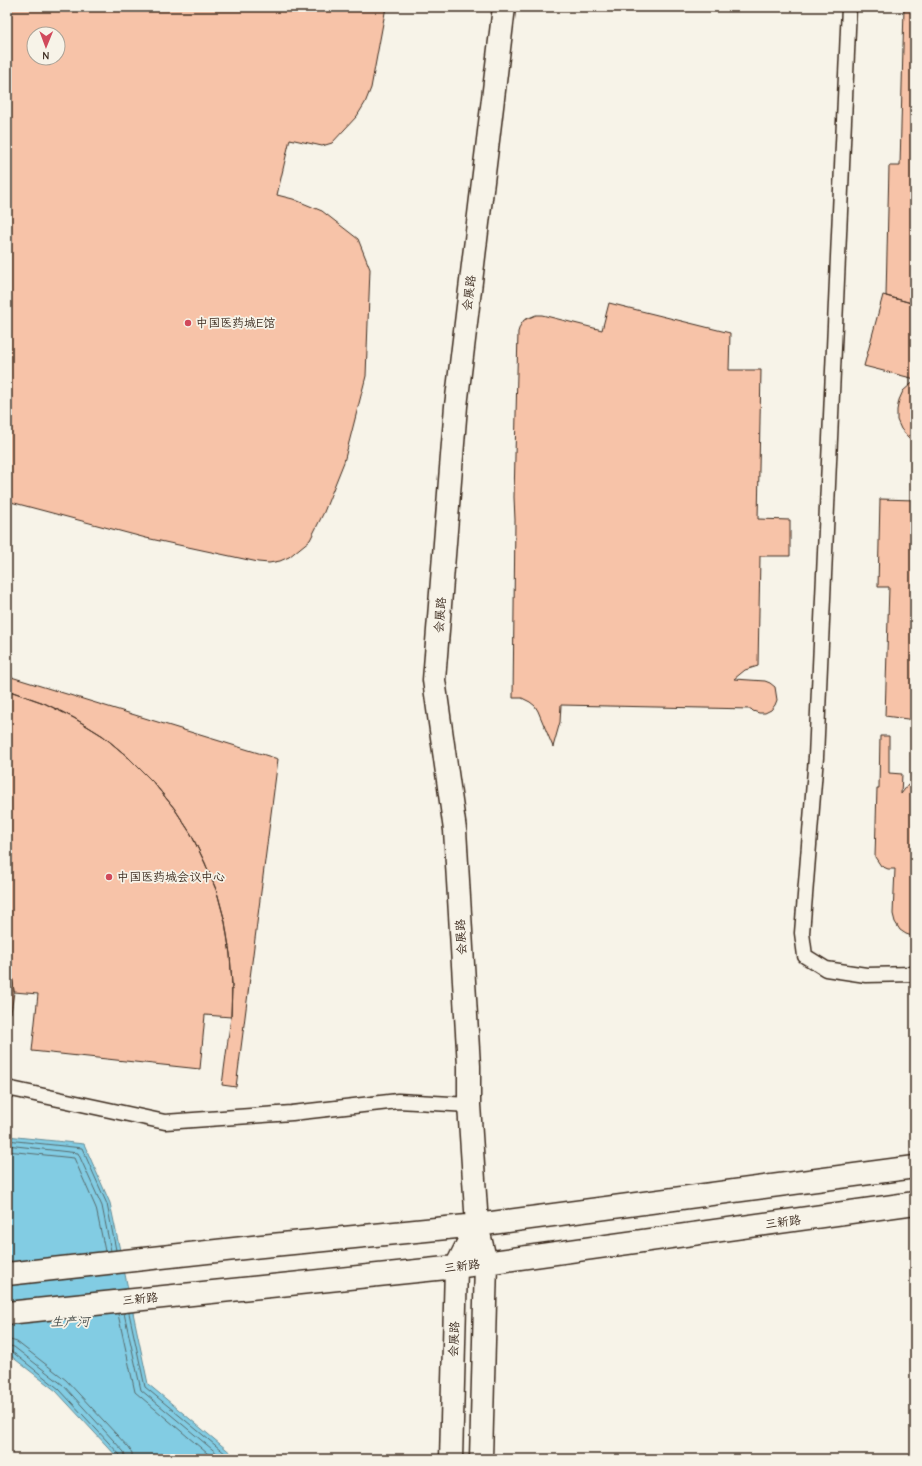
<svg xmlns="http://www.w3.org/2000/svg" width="922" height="1466" viewBox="0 0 922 1466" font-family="'Comic Neue','LXGW WenKai TC',sans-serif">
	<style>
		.water { fill: #82cce3; stroke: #668b94 }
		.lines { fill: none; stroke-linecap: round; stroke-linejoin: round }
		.shore { stroke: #576b6d; stroke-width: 1 }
		.building { fill: #f7c3a8; stroke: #3b2a1e; fill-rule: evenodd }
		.service-casing { stroke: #3b2a1e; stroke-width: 17 }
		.tertiary-casing { stroke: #3b2a1e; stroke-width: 25 }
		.service { stroke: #f7f3e8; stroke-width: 14 }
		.tertiary { stroke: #f7f3e8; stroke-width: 22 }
		.poi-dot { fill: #d1495b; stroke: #f7f3e8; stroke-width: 1.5 }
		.labels { text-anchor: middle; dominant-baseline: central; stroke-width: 3.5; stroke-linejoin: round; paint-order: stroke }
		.street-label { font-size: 12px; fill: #3b2a1e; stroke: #f7f3e8 }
		.poi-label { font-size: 12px; fill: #3b2a1e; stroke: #f7f3e8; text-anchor: start }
		.water-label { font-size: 13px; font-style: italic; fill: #4d524f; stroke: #f7f3e8 }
	</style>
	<rect width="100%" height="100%" fill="#f7f3e8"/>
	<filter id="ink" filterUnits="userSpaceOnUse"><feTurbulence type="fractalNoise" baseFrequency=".025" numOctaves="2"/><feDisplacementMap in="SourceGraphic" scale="8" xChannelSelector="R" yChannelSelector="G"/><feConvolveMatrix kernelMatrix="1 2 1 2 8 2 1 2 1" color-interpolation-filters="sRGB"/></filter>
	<g filter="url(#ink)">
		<path class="water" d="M7,1136L84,1144L110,1203L148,1384L238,1459H119L56,1391L7,1353Z"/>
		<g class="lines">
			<path class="shore" d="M7,1140L82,1148L107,1204L116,1250
				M7,1145L78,1153L102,1206L111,1251
				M7,1151L74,1158L96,1208L105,1251
				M124,1313L141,1390L224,1459
				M129,1313L145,1387L232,1459
				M118,1314L135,1392L214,1459
				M7,1339L17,1342L66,1380L129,1448L132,1453V1459
				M7,1345L14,1347L63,1385L124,1452L126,1459
				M7,1350L11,1351L59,1389L120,1455L121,1459"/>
		</g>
		<path class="building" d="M7,7H386L371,88L365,103L357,116L332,143L322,146L290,139L277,195L293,199L322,211L358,239L370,269L366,376L344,462L324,512L310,540L289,557L280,561L269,563L258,562L146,538L7,501ZM34,34H58V58H34Z
			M904,7H915V304L886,296L889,166H900Z
			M883,295L915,304V379L864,366Z
			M609,303L730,333L729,370H761L758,519L790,520V556H760L758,666L745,670L734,679L765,681L770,683L775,687L777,700L775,705L771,710L765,713H759L753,711L751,709L561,705L560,722L553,747L538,711L535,706L530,702L522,698H513L515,520L514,497L518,332L520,326L524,320L536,315H542L602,330Z
			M915,382V442L908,437L901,429L897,420V410L899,400L903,391L911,384Z
			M880,499L915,500V720L885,716L889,587H878Z
			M8,676L278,759L236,1087L222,1085L231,1017L232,985L230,954L225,922L217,892L205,863L191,834L174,808L153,782L129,758L103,736L74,718L44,703L7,690Z
			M7,690L44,703L74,718L103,736L129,758L153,782L174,808L191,834L205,863L217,892L225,922L230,954L232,985L231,1017L205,1015L200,1069L32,1051L38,994L14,992L12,974L7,957Z
			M880,736H889V773L902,774L901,794L908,785L915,782V937L906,934L900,930L895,922L893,914L895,869H888L881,866L875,857L877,788H879Z
			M7,957L12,974L14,992L11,1013H7Z"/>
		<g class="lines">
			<defs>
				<path id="service" d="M849,7L816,757L802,933L805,956L826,969L866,975L915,974
					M7,1088L165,1122L292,1113L398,1101L469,1105"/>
				<path id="tertiary" d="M7,1274L262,1246L477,1225L915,1167
					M7,1313L456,1267L915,1203
					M451,1459L456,1267L477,1225
					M481,1459L486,1263L477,1225L469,1105V1066L455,830L434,680L456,406L504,7"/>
			</defs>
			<use href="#service" class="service-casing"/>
			<use href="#tertiary" class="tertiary-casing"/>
			<use href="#service" class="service"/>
			<use href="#tertiary" class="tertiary"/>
		</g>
	</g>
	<g class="poi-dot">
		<circle cx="188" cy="323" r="4"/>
		<circle cx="109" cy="877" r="4"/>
	</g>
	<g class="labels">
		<g class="street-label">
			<text transform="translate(469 293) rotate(-83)">会展路</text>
			<text transform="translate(440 615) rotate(-86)">会展路</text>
			<text transform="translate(461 937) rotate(-93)">会展路</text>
			<text transform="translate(783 1222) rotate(-8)">三新路</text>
			<text transform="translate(462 1266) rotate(-7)">三新路</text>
			<text transform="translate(140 1299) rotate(-6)">三新路</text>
			<text transform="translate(454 1339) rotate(-88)">会展路</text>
		</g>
		<g class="poi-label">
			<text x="196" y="323">中国医药城E馆</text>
			<text x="117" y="877">中国医药城会议中心</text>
		</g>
		<g class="water-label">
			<text x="70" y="1321">生产河</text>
		</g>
	</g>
	<rect width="922" height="1466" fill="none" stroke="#f7f3e8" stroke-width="24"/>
	<rect x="12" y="12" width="898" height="1442" fill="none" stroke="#3b2a1e" stroke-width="1.5" filter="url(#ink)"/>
	<g transform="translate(46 46) rotate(181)"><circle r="19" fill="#f7f3e8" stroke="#aca397"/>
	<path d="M0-3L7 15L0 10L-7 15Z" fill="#d1495b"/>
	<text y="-6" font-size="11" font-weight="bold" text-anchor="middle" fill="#3b2a1e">N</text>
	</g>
</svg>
